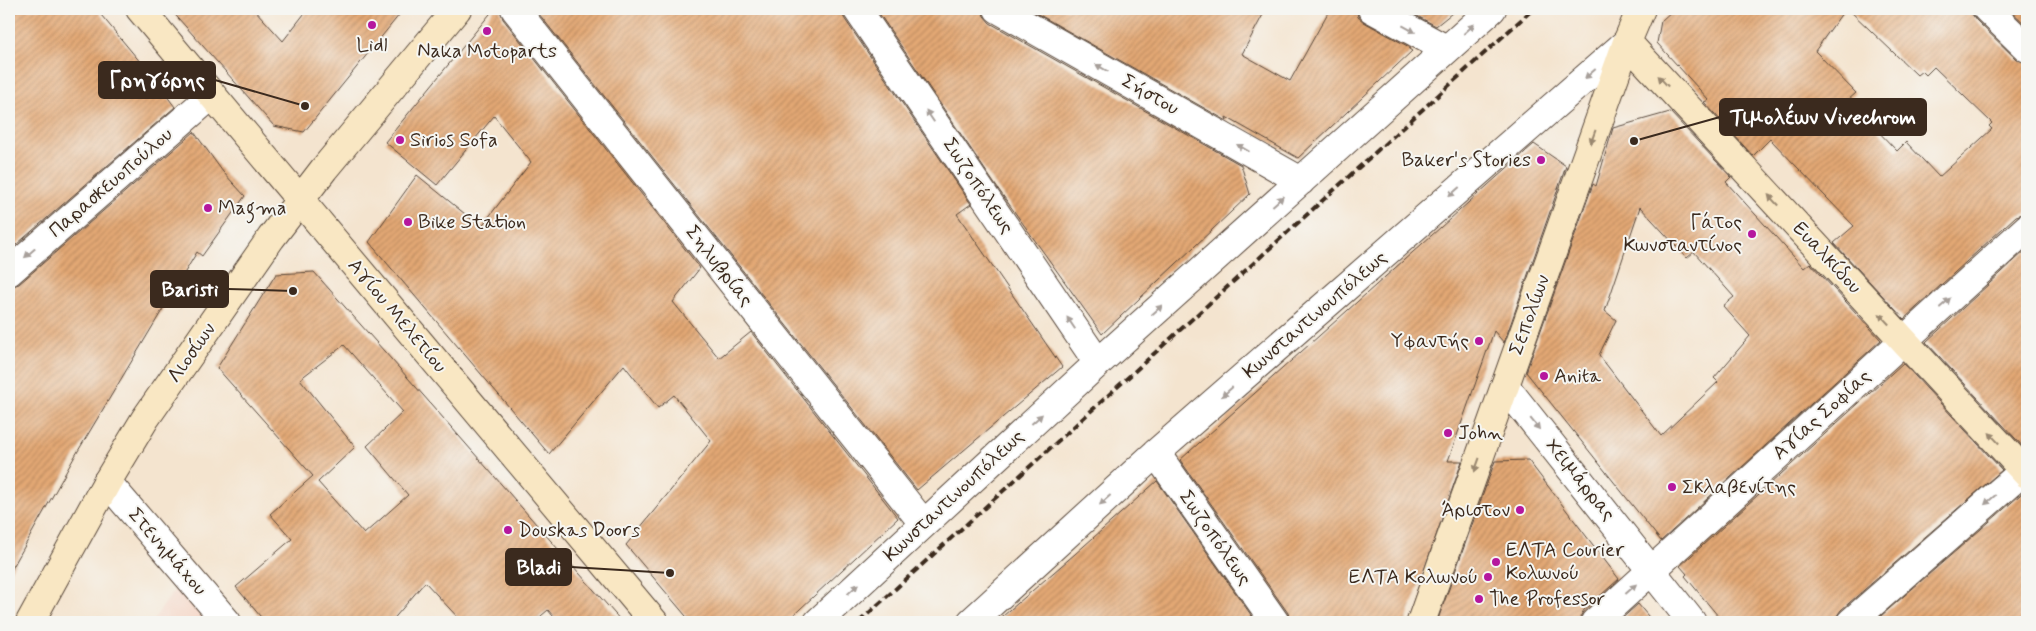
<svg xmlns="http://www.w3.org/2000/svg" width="2036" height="631" viewBox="0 0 2036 631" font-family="Mynerve,sans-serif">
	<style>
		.built { fill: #f5d3c2 }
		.building { fill: url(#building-hatch); fill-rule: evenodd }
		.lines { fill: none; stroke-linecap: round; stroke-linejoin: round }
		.street-casing { stroke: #574639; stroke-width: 30 }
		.secondary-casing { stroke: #574639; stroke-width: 30 }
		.street { stroke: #fff; stroke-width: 28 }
		.secondary { stroke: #f9e7c3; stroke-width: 28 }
		.rail { stroke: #3b2a1e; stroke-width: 4; stroke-dasharray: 8 4; stroke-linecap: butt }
		.oneway { fill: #a79f9a }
		.oneway2 { fill: #9a8870 }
		.poi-dot { fill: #b5179e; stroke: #f6f6f2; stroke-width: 2 }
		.labels { text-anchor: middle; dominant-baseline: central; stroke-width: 4; stroke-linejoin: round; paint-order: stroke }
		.poi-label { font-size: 20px; fill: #3b2a1e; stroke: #f6f6f2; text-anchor: start }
		.street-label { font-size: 20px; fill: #3b2a1e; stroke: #f6f6f2 }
		.leader { fill: none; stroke: #3b2a1e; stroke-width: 2 }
		.callout-dot { fill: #3b2a1e; stroke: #f6f6f2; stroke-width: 2 }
		.callout { fill: #3b2a1e; stroke: #3b2a1e; stroke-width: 2 }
		.callout-label { font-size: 21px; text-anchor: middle; font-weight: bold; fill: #fff }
	</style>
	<defs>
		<pattern id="building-hatch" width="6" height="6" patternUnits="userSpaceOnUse" patternTransform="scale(1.25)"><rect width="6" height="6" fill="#e3a874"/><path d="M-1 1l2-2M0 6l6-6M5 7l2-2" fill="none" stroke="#b9895f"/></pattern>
	</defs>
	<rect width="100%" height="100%" fill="#f6f6f2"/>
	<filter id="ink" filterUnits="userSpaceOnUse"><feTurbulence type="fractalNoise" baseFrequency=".02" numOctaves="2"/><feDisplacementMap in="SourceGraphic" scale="10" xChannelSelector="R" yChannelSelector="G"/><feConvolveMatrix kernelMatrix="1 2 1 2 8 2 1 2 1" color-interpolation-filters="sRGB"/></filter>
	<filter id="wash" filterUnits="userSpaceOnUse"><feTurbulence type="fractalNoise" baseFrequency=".0096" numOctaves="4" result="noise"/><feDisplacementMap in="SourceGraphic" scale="20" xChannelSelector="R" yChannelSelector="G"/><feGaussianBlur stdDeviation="1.12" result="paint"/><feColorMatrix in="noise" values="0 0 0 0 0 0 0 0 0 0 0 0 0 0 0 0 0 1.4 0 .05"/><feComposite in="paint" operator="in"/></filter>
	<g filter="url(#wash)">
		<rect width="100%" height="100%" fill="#f4e4cf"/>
		<path class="built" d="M178,585L211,622H152Z"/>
		<g id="blocks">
			<path class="building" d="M9,9H96L167,94L166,95L175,107L9,251Z
				M170,9H254L283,41L308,9H404L304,132L274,126Z
				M494,9H500L503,19L700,268L673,302L719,358L751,332L898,518L786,622H691L626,545L711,441L674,395L658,408L624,365L549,454L369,242L417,175L481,227L531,162L494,116L437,185L385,142Z
				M535,9H842L844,18L971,204L957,214L1062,367L917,490Z
				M876,9H982L984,16L990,23L1241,165L1250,194L1102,334L996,186Z
				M1029,9H1266L1242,54L1290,81L1330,9H1356L1358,17L1364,22L1411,48L1409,49L1412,51L1298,158L1226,117L1227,121Z
				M1404,9H1457L1436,26Z
				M1674,9H1845L1815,51L1856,93L1848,100L1897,151L1906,142L1939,177L1992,129L1989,126L1992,123L1934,67L1926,75L1922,71L1917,75L1848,9H1972V14L1976,20L2016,59L2027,63V213L2016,216L1904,319L1834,243L1854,226L1770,139L1753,156L1704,102L1709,100L1657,43L1661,21Z
				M2009,9H2027V26Z
				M1670,112L1731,177L1726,182L1804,268L1810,263L1881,340L1661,541L1526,372L1593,184L1596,186L1613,128ZM1640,207L1687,258L1694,252L1734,297L1723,306L1750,336L1714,378L1718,382L1661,436L1599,355L1616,320L1605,311Z
				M194,132L223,172L245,196L202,256L197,252L75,456L9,574V287L19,284Z
				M1534,144L1566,166L1504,343L1494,331L1448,461H1462L1406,622H1290L1288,613L1180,460Z
				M2027,249V451L1926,342Z
				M314,272L423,395L622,622H558L548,610L534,622H462L425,582L391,622H265L236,587L292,539L270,514L313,476L217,368L276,274ZM344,345L403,412L367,446L408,495L364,534L318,482L355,447L300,379Z
				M1903,363L2002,470L1841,610L1836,617V622H1723L1685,576L1687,574L1680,566Z
				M1528,460L1619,579L1584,610L1580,617V622H1437L1495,461Z
				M1157,481L1256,622H996L1075,554Z
				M2027,489V622H1962L1956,616L1950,622H1874Z
				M1638,604L1653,622H1618Z"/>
		</g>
	</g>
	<g filter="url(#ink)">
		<use href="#blocks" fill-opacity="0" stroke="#574639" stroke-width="1"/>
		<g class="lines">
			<defs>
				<path id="street" d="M515,9L923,523
					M857,9L1098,363
					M998,9L1301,181
					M1372,9L1446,49
					M1987,9L2027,48
					M9,272L212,95
					M1505,386L1692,622
					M1156,453L1275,622
					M107,482L227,622
					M818,622L1098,363L1492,9
					M971,622L1156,453L1627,42
					M1595,622L2027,228
					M1851,622L2027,468"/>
				<path id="secondary" d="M140,9L654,622
					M1627,42L2027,474
					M30,622L107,482L145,419L271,238L324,169L457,9
					M1421,622L1627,42L1641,9"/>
			</defs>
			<use href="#street" class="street-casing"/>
			<use href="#secondary" class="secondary-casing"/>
			<use href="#street" class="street"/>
			<use href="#secondary" class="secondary"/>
			<path class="rail" d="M859,622L1533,9"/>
		</g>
		<defs><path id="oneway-solid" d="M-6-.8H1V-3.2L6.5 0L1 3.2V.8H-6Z" transform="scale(1.25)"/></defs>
		<g class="oneway">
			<use href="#oneway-solid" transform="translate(1409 29) rotate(28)"/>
			<use href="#oneway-solid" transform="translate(1469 29) rotate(-42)"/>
			<use href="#oneway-solid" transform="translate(1102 68) rotate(-150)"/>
			<use href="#oneway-solid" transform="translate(1590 74) rotate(139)"/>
			<use href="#oneway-solid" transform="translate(930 116) rotate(-124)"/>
			<use href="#oneway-solid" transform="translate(1243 148) rotate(-150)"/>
			<use href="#oneway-solid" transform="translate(1454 192) rotate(139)"/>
			<use href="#oneway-solid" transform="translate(1278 201) rotate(-42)"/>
			<use href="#oneway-solid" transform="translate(30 253) rotate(139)"/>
			<use href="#oneway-solid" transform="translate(1945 303) rotate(-42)"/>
			<use href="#oneway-solid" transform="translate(1157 310) rotate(-42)"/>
			<use href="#oneway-solid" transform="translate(1071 323) rotate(-124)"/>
			<use href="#oneway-solid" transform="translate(1227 392) rotate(139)"/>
			<use href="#oneway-solid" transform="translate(1037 419) rotate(-42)"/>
			<use href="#oneway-solid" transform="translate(1535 424) rotate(51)"/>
			<use href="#oneway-solid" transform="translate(1105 500) rotate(138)"/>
			<use href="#oneway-solid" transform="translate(1990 500) rotate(139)"/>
			<use href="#oneway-solid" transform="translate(853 589) rotate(-43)"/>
			<use href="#oneway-solid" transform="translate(1631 589) rotate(-42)"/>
		</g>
		<g class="oneway2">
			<use href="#oneway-solid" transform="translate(1663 81) rotate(-133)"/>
			<use href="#oneway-solid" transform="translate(1593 137) rotate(110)"/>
			<use href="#oneway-solid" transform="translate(1773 200) rotate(-133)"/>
			<use href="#oneway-solid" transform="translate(1884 319) rotate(-133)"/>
			<use href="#oneway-solid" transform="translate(1994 438) rotate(-133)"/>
			<use href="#oneway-solid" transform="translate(1477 465) rotate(110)"/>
		</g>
	</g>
	<g class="poi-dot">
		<circle cx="372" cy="25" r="5"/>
		<circle cx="487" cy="31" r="5"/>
		<circle cx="400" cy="140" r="5"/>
		<circle cx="1541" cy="160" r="5"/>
		<circle cx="208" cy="208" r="5"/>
		<circle cx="408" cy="222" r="5"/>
		<circle cx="1752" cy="234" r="5"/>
		<circle cx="1479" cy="341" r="5"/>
		<circle cx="1544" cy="376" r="5"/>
		<circle cx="1448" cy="433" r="5"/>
		<circle cx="1672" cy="487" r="5"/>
		<circle cx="1520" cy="510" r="5"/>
		<circle cx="508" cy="530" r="5"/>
		<circle cx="1496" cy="562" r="5"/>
		<circle cx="1488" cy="577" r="5"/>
		<circle cx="1479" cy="599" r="5"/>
	</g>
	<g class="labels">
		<g class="poi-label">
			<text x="372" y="45" text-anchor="middle">Lidl</text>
			<text x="487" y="51" text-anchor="middle">Naka Motoparts</text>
			<text x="410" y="140">Sirios Sofa</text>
			<text x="1531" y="160" text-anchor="end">Baker's Stories</text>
			<text x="218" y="208">Magma</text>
			<text x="418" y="222">Bike Station</text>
			<text x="1742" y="222" text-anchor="end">Γάτος<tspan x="1742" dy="23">Κωνσταντίνος</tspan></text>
			<text x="1469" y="341" text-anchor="end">Υφαντής</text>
			<text x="1554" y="376">Anita</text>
			<text x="1458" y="433">John</text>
			<text x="1682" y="487">Σκλαβενίτης</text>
			<text x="1510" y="510" text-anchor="end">Άριστον</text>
			<text x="518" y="530">Douskas Doors</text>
			<text x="1506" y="550">ΕΛΤΑ Courier<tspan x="1506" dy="23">Κολωνού</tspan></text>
			<text x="1478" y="577" text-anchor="end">ΕΛΤΑ Κολωνού</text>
			<text x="1489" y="599">The Professor</text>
		</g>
		<g class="street-label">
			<text transform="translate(1150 95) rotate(30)">Σήστου</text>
			<text transform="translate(111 183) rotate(-41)">Παρασκευοπούλου</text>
			<text transform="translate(978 186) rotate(56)">Σωζοπόλεως</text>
			<text transform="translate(1827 258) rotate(47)">Ευαλκίδου</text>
			<text transform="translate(719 266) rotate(52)">Σηλυβρίας</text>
			<text transform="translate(1315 315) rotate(-41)">Κωνσταντινουπόλεως</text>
			<text transform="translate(1530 315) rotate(-70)">Σεπολίων</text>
			<text transform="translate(397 316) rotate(50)">Αγίου Μελετίου</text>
			<text transform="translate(192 353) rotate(-55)">Λιοσίων</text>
			<text transform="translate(1822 415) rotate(-42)">Αγίας Σοφίας</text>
			<text transform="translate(1580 480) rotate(51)">Χειμάρρας</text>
			<text transform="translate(954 496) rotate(-43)">Κωνσταντινουπόλεως</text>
			<text transform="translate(1215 538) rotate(55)">Σωζοπόλεως</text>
			<text transform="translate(167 552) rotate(49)">Στενημάχου</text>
		</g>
	</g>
	<path class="leader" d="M305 106L215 80M1634 141L1720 117M293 291L228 289M670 573L571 567"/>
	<g class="callout-dot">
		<circle cx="305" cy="106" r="5"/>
		<circle cx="1634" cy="141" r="5"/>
		<circle cx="293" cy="291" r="5"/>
		<circle cx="670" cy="573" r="5"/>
	</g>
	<g class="callout">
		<rect x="99" y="62" width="116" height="36" rx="5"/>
		<rect x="1720" y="99" width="206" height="36" rx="5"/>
		<rect x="151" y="271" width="77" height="36" rx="5"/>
		<rect x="506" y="549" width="65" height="36" rx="5"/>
	</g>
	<g class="callout-label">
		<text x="157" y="87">Γρηγόρης</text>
		<text x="1823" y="124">Τιμολέων Vivechrom</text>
		<text x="190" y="296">Baristi</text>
		<text x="539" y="574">Bladi</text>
	</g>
	<rect width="2036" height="631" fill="none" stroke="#f6f6f2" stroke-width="30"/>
</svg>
